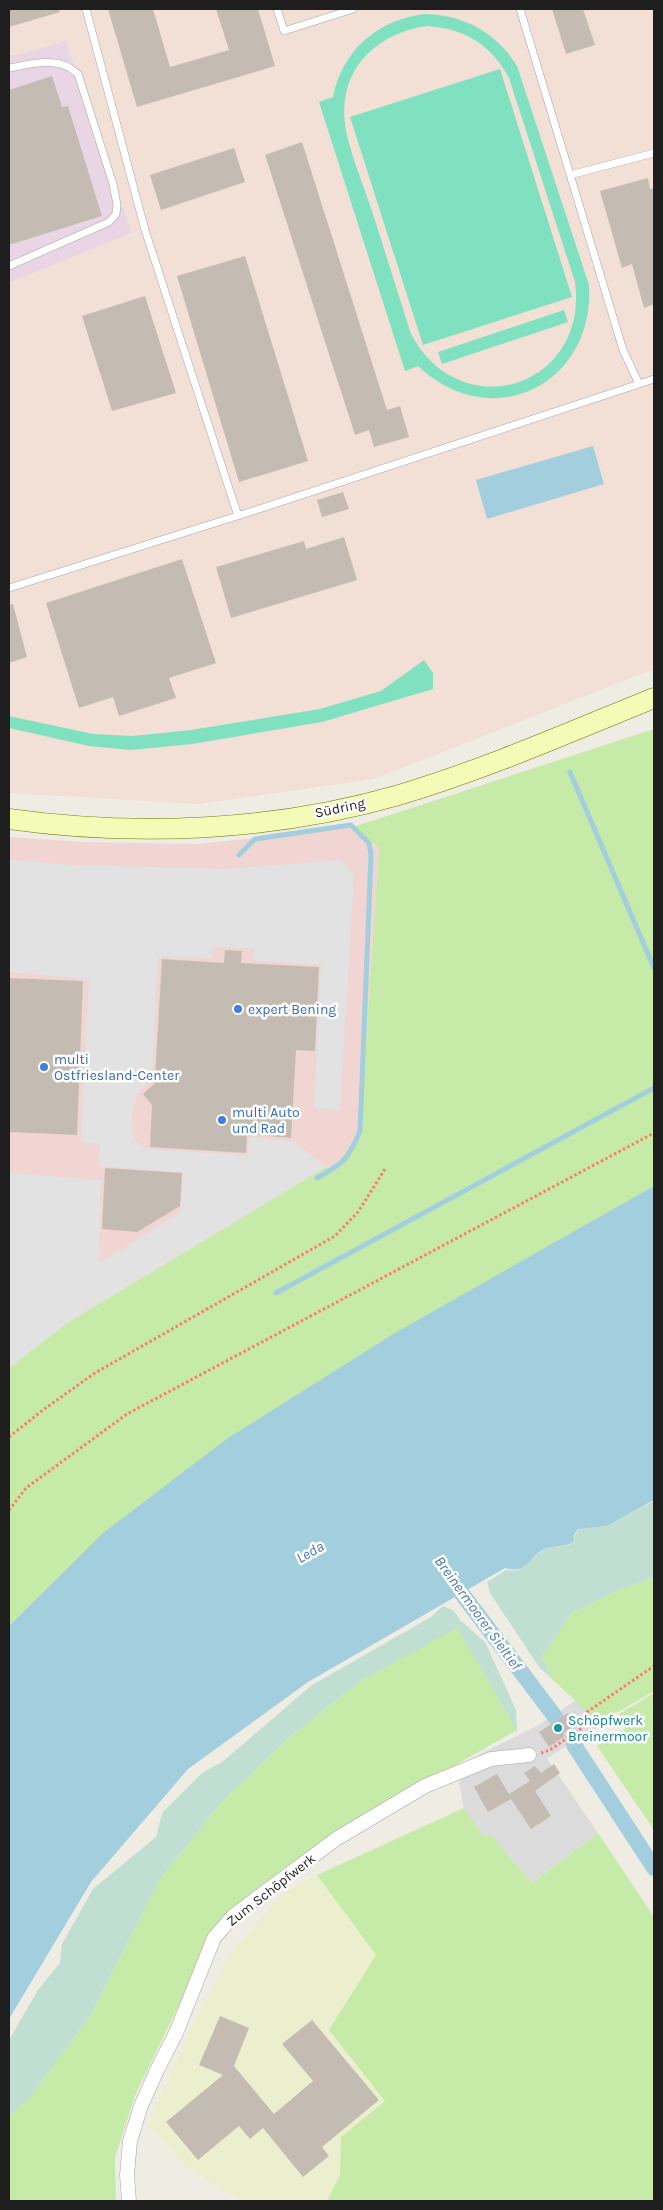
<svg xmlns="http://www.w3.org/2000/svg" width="663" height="2210" viewBox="0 0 663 2210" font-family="Karla,sans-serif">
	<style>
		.residential { fill: #dcdbdb }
		.commercial { fill: #f1d5d2 }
		.industrial { fill: #e9d5e4 }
		.military { fill: #f2dfd6 }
		.farmland { fill: #ebefce }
		.grass { fill: #c6eba8 }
		.wetland { fill: #c0ded2 }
		.pitch { fill: #7fe1c0; fill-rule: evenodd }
		.parking { fill: #e2e2e2 }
		.water { fill: #a3cede }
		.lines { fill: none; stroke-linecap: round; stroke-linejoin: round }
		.stream { stroke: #a3cede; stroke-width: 5 }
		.canal { stroke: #a3cede; stroke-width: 16 }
		.building { fill: #c4bcb3 }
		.lane-casing { stroke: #a5a5a5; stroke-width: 8 }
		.street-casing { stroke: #a5a5a5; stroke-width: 15 }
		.secondary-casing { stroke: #667902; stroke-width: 21 }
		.path { stroke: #fe7d66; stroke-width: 3; stroke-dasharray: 2.5 2.5; stroke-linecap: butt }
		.lane { stroke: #fff; stroke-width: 7 }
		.street { stroke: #fff; stroke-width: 14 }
		.secondary { stroke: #f4fbb6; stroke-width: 20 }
		.shop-dot { fill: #3f7fe0; stroke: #fff; stroke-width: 2 }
		.culture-dot { fill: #0f9aa8; stroke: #fff; stroke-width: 2 }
		.labels { text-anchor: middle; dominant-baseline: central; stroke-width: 5; stroke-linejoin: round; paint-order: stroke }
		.street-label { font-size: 14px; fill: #1e1e1e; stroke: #fff }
		.shop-label { font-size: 14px; fill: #366cbe; stroke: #fff; text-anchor: start }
		.culture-label { font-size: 14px; fill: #0d838f; stroke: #fff; text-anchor: start }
		.water-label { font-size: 15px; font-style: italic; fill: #4777b1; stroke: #fff }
	</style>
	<rect width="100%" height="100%" fill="#efece4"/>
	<path class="residential" d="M581,1697L601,1725L547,1758L598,1833L532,1883L492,1836L480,1837L464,1808L459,1783L480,1754L537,1726Z"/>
	<path class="commercial" d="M353,827L379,848L360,1131L333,1169L326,1167L67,1323L9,1368V837L83,842L198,844Z"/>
	<path class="industrial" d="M66,41L132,233L9,283V55H15Z"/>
	<path class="military" d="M9,9H654V669L374,779L199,804L9,793V283L132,233L66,41L15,55H9Z"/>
	<path class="farmland" d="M317,1875L376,1955L329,2030L385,2101L341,2137L340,2175L327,2201H241L187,2167L148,2126L185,2042L230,1953L286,1891Z"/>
	<path class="grass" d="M654,729V1194L9,1644V1368L67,1323L326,1167L333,1169L360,1131L379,848L353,827Z
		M654,1578V1691L618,1712L594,1718L552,1679L542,1656L572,1613L618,1590Z
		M457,1627L517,1730L328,1838L271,1879L217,1927L136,2093L115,2158L116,2201H9V2116L30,2097L90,2016L160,1879L222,1802L291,1736L362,1680Z
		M654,1693V1830L597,1746L625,1729L619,1714Z
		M464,1808L483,1836H492L532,1883L598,1833L654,1917V2201H327L340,2175L341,2137L385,2101L329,2030L376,1955L317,1875Z"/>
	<path class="wetland" d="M654,1501V1578L618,1590L572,1613L542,1656L552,1679L539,1667L490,1593L487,1582L506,1570C526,1574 530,1557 545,1549C556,1544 565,1550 574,1541L575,1535L579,1529L607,1526Z
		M443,1606L454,1611L460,1620L485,1642L516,1710L517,1730L457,1628L362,1680L291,1736L222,1802L160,1879L90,2016L30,2097L9,2116V2040L38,1990L60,1963L62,1944L93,1889L156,1837L162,1813L203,1772L221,1763L312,1685L431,1617Z"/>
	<path class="pitch" d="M424,14C464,15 496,32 517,66L589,285C595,384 492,436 418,366L405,371L319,102L333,97C342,51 377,20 424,14ZM427,26C465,29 491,44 509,78L575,282C589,387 461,428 411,334C398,293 385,252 372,211C364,187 348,148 345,124C338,70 376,33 427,26Z
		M500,69L572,297L423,345L350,117Z
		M564,310L568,322L442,364L438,352Z
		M424,660L433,673V689L322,722L192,744L131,750L89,746L9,728V716L93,734L132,736L191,730L320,709L381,691Z"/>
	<path class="parking" d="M9,860L76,865L225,869L341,860L354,876L340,1110L314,1108L321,964L254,961V949L213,947L211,958L158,957L152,1079L138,1093L132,1114L131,1129L136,1141L145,1149L247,1155L249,1137L295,1142L326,1167L67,1323L9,1368V1173L101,1180L99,1263L181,1212L183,1172L99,1166L100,1144L81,1142L89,979L9,972Z"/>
	<path class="water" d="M593,446L604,484L487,519L476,480Z
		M654,1186V1500L607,1526L578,1529L574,1535V1541C565,1548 557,1545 547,1548C529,1554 530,1575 505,1568L308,1682L188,1769L91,1882L9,2019V1626L103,1533L228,1438L395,1333Z"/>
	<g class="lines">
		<path class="stream" d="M570,772L654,968
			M239,855L255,839L351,825L369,843L371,855L360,1131C348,1160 344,1163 317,1178
			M276,1293L654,1088"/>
		<path class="canal" d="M447,1574L556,1718
			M574,1745L654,1868"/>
	</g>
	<path class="building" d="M9,9H59L60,12L9,27Z
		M108,9H153L170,67L229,50L216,9H258L275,66L137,107Z
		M552,9H583L595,45L566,54Z
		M52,76L62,107L68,106L102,216L9,245V90Z
		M302,142L387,410L400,406L409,437L374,447L369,430L355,435L265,155Z
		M234,148L245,182L161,210L150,175Z
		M648,178L650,189L654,188V304L644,308L632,264L622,268L600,191Z
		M245,256L308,461L239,482L177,276Z
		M145,296L176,393L112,411L82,316Z
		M343,492L349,509L322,517L317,500Z
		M344,537L357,580L231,618L216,567L304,541L306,549Z
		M182,559L216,663L169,678L176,698L119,716L113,697L79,708L46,603Z
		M13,604L27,657L9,663V605Z
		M225,950L242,951L241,963L319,967L315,1051L296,1050L291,1138L247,1134L246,1153L150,1147L152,1105L143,1094L154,1084L155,1077L162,959L224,963Z
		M9,978L83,981L77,1135L9,1132Z
		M105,1168L182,1173L180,1206L137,1232L102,1229Z
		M568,1713L576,1725L563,1733L565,1736L549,1747L539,1732Z
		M554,1764L560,1773L535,1791L551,1816L531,1829L511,1799L488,1812L474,1787L497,1774L509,1794L530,1781L524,1773L535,1766L541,1773Z
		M220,2016L249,2028L234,2066L274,2114L313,2081L282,2044L312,2020L379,2100L322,2147L329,2156L303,2177L263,2128L250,2139L239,2126L198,2160L166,2122L223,2075L199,2065Z"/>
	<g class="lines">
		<defs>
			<path id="lane" d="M86,9L145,230L238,516
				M277,9L284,31L353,9
				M520,9L623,350L639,384L654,379
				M9,68C33,64 58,55 78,74L113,184L117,205L116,214L109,222L9,266
				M570,175L654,153
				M9,588L253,511L639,384"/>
			<path id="street" d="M129,2201L127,2175L130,2141L141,2106L157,2070L176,2033L214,1938L233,1916L336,1839L425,1786L491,1759L529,1755"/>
			<path id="secondary" d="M9,819C138,837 274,831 399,795C486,769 570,732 654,698"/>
		</defs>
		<use href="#lane" class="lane-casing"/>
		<use href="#street" class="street-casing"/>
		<use href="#secondary" class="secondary-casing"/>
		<path class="path" d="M9,1437L43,1410L95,1373L335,1236L358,1212L385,1169
			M9,1510L26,1488L127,1414L654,1133
			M541,1753L550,1750L583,1727L587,1712L654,1666"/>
		<use href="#lane" class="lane"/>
		<use href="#street" class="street"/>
		<use href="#secondary" class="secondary"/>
	</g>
	<g class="shop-dot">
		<circle cx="238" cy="1009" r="5"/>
		<circle cx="44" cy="1067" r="5"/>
		<circle cx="222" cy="1120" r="5"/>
	</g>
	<circle class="culture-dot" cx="558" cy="1728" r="5"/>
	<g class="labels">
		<g class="street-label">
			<text transform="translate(340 808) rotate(-12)">Südring</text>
			<text transform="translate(271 1890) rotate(-38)">Zum Schöpfwerk</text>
		</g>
		<g class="shop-label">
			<text x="248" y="1009">expert Bening</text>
			<text x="54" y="1059">multi<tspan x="54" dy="16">Ostfriesland-Center</tspan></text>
			<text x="232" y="1112">multi Auto<tspan x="232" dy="16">und Rad</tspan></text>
		</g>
		<g class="culture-label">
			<text x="568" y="1720">Schöpfwerk<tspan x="568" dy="16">Breinermoor</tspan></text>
		</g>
		<g class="water-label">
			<text transform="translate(310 1552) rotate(-30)">Leda</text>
			<text transform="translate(478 1613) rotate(54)">Breinermoorer Sieltief</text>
		</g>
	</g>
	<rect width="663" height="2210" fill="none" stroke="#1e1e1e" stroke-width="20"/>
</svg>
